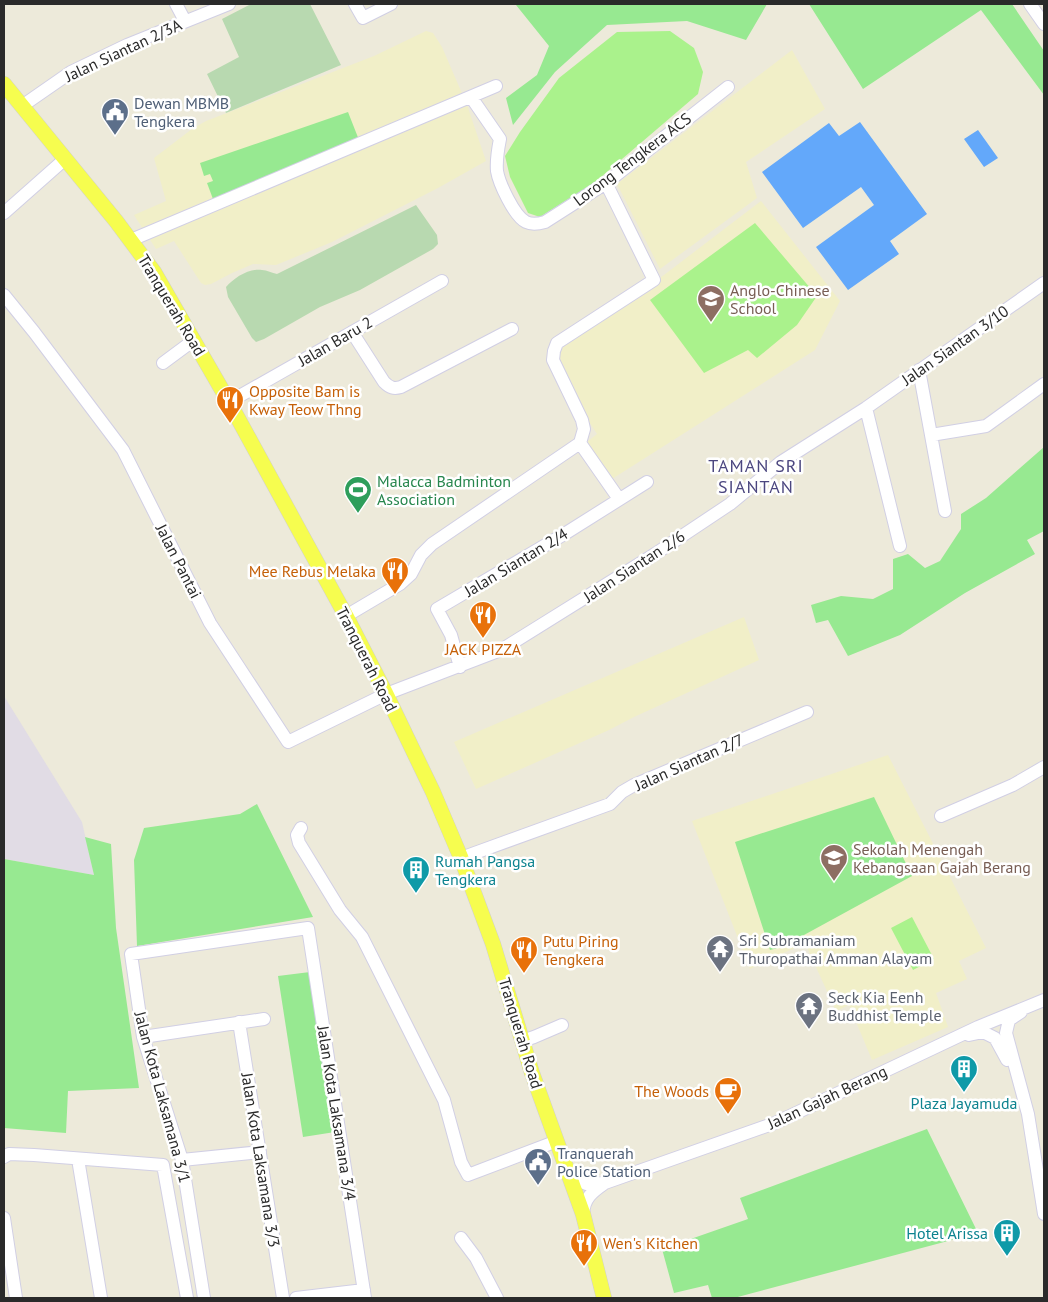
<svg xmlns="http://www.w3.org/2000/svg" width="1048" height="1302" viewBox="0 0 1048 1302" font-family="'PT Sans',sans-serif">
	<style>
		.industrial { fill: #e1dce5 }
		.education { fill: #f1efc8 }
		.green { fill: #97e991 }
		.cemetery { fill: #b8d9b0 }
		.pitch { fill: #aaf28c }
		.water { fill: #63a8fa }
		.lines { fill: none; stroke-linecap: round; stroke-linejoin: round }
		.minor-casing { stroke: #d1cfe4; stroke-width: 14 }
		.major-casing { stroke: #d0d0d0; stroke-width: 16 }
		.minor { stroke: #fff; stroke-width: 12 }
		.major { stroke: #f6fd4f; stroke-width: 15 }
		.labels { text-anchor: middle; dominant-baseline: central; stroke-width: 5; stroke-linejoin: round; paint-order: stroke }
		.street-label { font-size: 16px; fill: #2a2a2a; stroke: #fff }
		.service-label { font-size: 16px; fill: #4e5e75; stroke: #fff; text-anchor: start }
		.education-label { font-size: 16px; fill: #785e54; stroke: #fff; text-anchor: start }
		.food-label { font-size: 16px; fill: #c56008; stroke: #fff; text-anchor: start }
		.leisure-label { font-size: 16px; fill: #27864d; stroke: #fff; text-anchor: start }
		.culture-label { font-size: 16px; fill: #0d838f; stroke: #fff; text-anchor: start }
		.worship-label { font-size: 16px; fill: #5b616d; stroke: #fff; text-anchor: start }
		.neighbourhood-label { font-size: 18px; letter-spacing: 1px; fill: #4b467f; stroke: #fff }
	</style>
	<rect width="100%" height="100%" fill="#edeada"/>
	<path class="industrial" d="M4,696L82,822L94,875L4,859Z"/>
	<path class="education" d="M426,31L433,33L442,47L467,105L486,161L438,188L332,242L276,265L253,264L232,273L211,284L205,285L201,283L174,241L156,249L134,215L166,201L154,158L192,129L206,121L374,56Z
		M792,50L825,109L746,162L757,198L660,269L617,184Z
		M761,201L840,301L815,350L612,479L587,442L597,434L552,365L560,345L664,275Z
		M744,617L759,660L634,717L609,730L476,789L454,742Z
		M888,755L986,948L959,961L967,979L936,993L948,1027L872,1060L849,1005L836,1011L805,943L750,969L692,821Z"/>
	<path class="green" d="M517,4H767L746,40L687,21L607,25L555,72L513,125L506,98L537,75L549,46L516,5Z
		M809,4H1012L1044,51V95L981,10L863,89Z
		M348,112L359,140L213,199L207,183L213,181L210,174L204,176L200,163Z
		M1044,447V531L1027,540L1035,554L965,593L900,635L848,656L828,620L816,623L811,605L841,596L873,599L893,589V559L908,554L925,568L940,561L961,529V514L986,498Z
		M874,797L912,876L782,947L770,950L735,842Z
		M257,804L313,917L137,946L134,860L144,828L240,814Z
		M85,837L111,844L116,928L139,1088L68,1091L66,1133L4,1128V859L94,875Z
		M310,972L335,1132L303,1137L278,976Z
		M927,1129L978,1233L734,1298H712L708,1285L674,1293L662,1249L748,1219L740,1198Z"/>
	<path class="cemetery" d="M251,4H310L341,65L226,113L207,74L239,57L222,19Z
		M416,205L437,235L438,244L433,249L360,290L320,307L264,339L256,342L252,338L228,297L226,287C234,278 249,268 262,270C267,270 272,273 277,274Z"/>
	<path class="pitch" d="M670,31L694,48L703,72L698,94L594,183L540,217L528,213L510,177L505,156L520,132L559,78L617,32Z
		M755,223L817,296L797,325L757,358L748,350L704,373L650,300Z
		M912,917L934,959L913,970L891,928Z"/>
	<path class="water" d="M860,122L927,214L890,241L899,254L848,290L816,247L874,205L861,187L803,228L762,172L829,123L839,136Z
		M978,130L998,158L984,167L964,139Z"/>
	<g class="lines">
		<defs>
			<path id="minor" d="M176,4L185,21
				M355,4L363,18L391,4
				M1030,4L1044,24
				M471,97L500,139C498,149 496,160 497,171C499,183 514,216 526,222C532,225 538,224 545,222L606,183L728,87
				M22,106L71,72L127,45L229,4
				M4,213L65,159
				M131,240L496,86
				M4,295L34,332L123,450L210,623L288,742L386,694L501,650L655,554L730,504L781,462L866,408L1044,283
				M352,332L384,382C390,388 394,389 401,387L512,329
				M163,363L194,340
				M919,370L945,511
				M229,402L442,281
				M866,408L900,546
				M931,435L986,426L1044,384
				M580,443L619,499
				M346,616L400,584L411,574L421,555L432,544L580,443L584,429L582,420L553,360L554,351L557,343L654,280L606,183
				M460,667L451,635L437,609L566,533L647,482
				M941,816L1013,785L1044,767
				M301,828L297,835L299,843L340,910L362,937L444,1100L461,1162L468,1175L557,1141
				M461,858L610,804L622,792L634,785L807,712
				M1021,1012L1009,1020L1006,1033L1028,1114L1044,1214
				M239,1022L283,1298
				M969,1035L983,1032L995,1038L1007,1060
				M143,1037L264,1019
				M522,1041L534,1037L562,1025
				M4,1157L9,1154L34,1155L163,1165L187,1298
				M78,1159L101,1298
				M182,1160L260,1152
				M570,1176L586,1184L605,1183L775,1123L978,1027L1044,1000
				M583,1214C584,1198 592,1192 605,1183
				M4,1218L16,1298
				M461,1238L476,1258L497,1298
				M204,1298L182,1160L143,1037L131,954L308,928L365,1298
				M296,1298L364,1290"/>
			<path id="major" d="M4,84L116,221L154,272L229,402L346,616L386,694L433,792L461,858L493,944L532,1073L583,1214L604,1298"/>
		</defs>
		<use href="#minor" class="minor-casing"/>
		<use href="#major" class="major-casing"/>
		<use href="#minor" class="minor"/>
		<use href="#major" class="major"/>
	</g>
	<defs>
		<symbol id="civic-pin" viewBox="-11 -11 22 30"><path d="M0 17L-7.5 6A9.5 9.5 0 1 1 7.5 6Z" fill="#5c6f8a" stroke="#fff"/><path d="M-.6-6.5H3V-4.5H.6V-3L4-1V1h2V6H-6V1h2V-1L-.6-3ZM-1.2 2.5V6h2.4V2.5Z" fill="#fff"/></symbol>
		<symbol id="school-pin" viewBox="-11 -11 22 30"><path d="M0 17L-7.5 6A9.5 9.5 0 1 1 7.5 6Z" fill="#8d6e63" stroke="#fff"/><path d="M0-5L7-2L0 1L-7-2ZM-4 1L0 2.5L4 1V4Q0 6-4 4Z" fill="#fff"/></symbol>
		<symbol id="restaurant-pin" viewBox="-11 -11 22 30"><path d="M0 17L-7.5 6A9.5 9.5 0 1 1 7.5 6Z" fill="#e8710a" stroke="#fff"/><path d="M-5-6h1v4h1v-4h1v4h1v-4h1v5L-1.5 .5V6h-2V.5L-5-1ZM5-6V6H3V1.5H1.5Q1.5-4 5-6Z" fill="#fff"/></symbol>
		<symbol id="stadium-pin" viewBox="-11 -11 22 30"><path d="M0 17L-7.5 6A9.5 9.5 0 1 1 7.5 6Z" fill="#2e9e5b" stroke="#fff"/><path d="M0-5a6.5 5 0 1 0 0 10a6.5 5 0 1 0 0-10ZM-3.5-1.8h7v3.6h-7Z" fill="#fff"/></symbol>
		<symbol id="building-pin" viewBox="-11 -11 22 30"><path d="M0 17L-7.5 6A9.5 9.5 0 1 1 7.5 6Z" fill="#0f9aa8" stroke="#fff"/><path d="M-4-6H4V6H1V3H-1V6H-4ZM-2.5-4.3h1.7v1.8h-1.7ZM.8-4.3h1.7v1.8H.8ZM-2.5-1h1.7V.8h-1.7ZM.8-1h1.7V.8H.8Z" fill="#fff"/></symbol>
		<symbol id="temple-pin" viewBox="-11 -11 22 30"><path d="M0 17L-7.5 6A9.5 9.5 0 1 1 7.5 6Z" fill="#6b7280" stroke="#fff"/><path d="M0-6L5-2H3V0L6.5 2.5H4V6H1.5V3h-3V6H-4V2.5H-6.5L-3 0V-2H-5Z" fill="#fff"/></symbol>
		<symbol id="cafe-pin" viewBox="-11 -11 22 30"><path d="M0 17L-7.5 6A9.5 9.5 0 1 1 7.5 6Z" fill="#e8710a" stroke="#fff"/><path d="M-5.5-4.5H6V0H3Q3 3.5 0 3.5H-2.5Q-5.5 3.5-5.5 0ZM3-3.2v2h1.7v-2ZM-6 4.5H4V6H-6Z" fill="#fff"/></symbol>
	</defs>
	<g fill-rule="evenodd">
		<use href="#civic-pin" x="99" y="96" width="32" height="43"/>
		<use href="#school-pin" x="695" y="283" width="32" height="43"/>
		<use href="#restaurant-pin" x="214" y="384" width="32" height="43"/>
		<use href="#stadium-pin" x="342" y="474" width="32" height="43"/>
		<use href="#restaurant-pin" x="379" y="555" width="32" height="43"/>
		<use href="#restaurant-pin" x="467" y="599" width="32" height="43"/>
		<use href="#school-pin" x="818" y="842" width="32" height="43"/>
		<use href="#building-pin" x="400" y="854" width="32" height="43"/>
		<use href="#temple-pin" x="704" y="933" width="32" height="43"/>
		<use href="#restaurant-pin" x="508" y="934" width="32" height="43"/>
		<use href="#temple-pin" x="793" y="990" width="32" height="43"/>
		<use href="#building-pin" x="948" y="1053" width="32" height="43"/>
		<use href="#cafe-pin" x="712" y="1075" width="32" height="43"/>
		<use href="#civic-pin" x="522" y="1146" width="32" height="43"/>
		<use href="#building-pin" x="991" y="1217" width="32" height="43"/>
		<use href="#restaurant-pin" x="568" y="1227" width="32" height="43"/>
	</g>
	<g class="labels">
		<g class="street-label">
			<text transform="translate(123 50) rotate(-25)">Jalan Siantan 2/3A</text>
			<text transform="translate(632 159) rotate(-37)">Lorong Tengkera ACS</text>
			<text transform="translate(172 305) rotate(59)">Tranquerah Road</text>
			<text transform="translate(335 341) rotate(-30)">Jalan Baru 2</text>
			<text transform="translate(955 345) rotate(-35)">Jalan Siantan 3/10</text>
			<text transform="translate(179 561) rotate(63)">Jalan Pantai</text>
			<text transform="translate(516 562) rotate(-31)">Jalan Siantan 2/4</text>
			<text transform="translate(634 566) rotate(-33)">Jalan Siantan 2/6</text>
			<text transform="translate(367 659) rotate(63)">Tranquerah Road</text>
			<text transform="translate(689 762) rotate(-24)">Jalan Siantan 2/7</text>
			<text transform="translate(521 1033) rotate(73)">Tranquerah Road</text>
			<text transform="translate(163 1097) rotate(75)">Jalan Kota Laksamana 3/1</text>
			<text transform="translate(827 1097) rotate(-25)">Jalan Gajah Berang</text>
			<text transform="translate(337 1113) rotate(81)">Jalan Kota Laksamana 3/4</text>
			<text transform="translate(261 1160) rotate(81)">Jalan Kota Laksamana 3/3</text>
		</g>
		<g class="service-label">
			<text x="134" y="103">Dewan MBMB<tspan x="134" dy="18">Tengkera</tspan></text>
			<text x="557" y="1153">Tranquerah<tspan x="557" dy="18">Police Station</tspan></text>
		</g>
		<g class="education-label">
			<text x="730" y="290">Anglo-Chinese<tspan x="730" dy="18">School</tspan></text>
			<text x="853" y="849">Sekolah Menengah<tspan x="853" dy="18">Kebangsaan Gajah Berang</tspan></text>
		</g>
		<g class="food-label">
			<text x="249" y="391">Opposite Bam is<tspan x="249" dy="18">Kway Teow Thng</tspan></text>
			<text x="376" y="571" text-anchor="end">Mee Rebus Melaka</text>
			<text x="483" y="649" text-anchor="middle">JACK PIZZA</text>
			<text x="543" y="941">Putu Piring<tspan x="543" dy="18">Tengkera</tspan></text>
			<text x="709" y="1091" text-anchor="end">The Woods</text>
			<text x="603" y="1243">Wen's Kitchen</text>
		</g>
		<g class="leisure-label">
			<text x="377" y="481">Malacca Badminton<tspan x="377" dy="18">Association</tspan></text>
		</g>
		<g class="culture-label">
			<text x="435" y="861">Rumah Pangsa<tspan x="435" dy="18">Tengkera</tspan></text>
			<text x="964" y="1103" text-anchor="middle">Plaza Jayamuda</text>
			<text x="988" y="1233" text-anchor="end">Hotel Arissa</text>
		</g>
		<g class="worship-label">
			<text x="739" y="940">Sri Subramaniam<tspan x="739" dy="18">Thuropathai Amman Alayam</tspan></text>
			<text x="828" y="997">Seck Kia Eenh<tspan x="828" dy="18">Buddhist Temple</tspan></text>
		</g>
		<g class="neighbourhood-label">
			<text x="756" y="465">TAMAN SRI<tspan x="756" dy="21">SIANTAN</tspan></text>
		</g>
	</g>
	<rect width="1048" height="1302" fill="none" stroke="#2a2a2a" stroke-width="10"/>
</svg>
